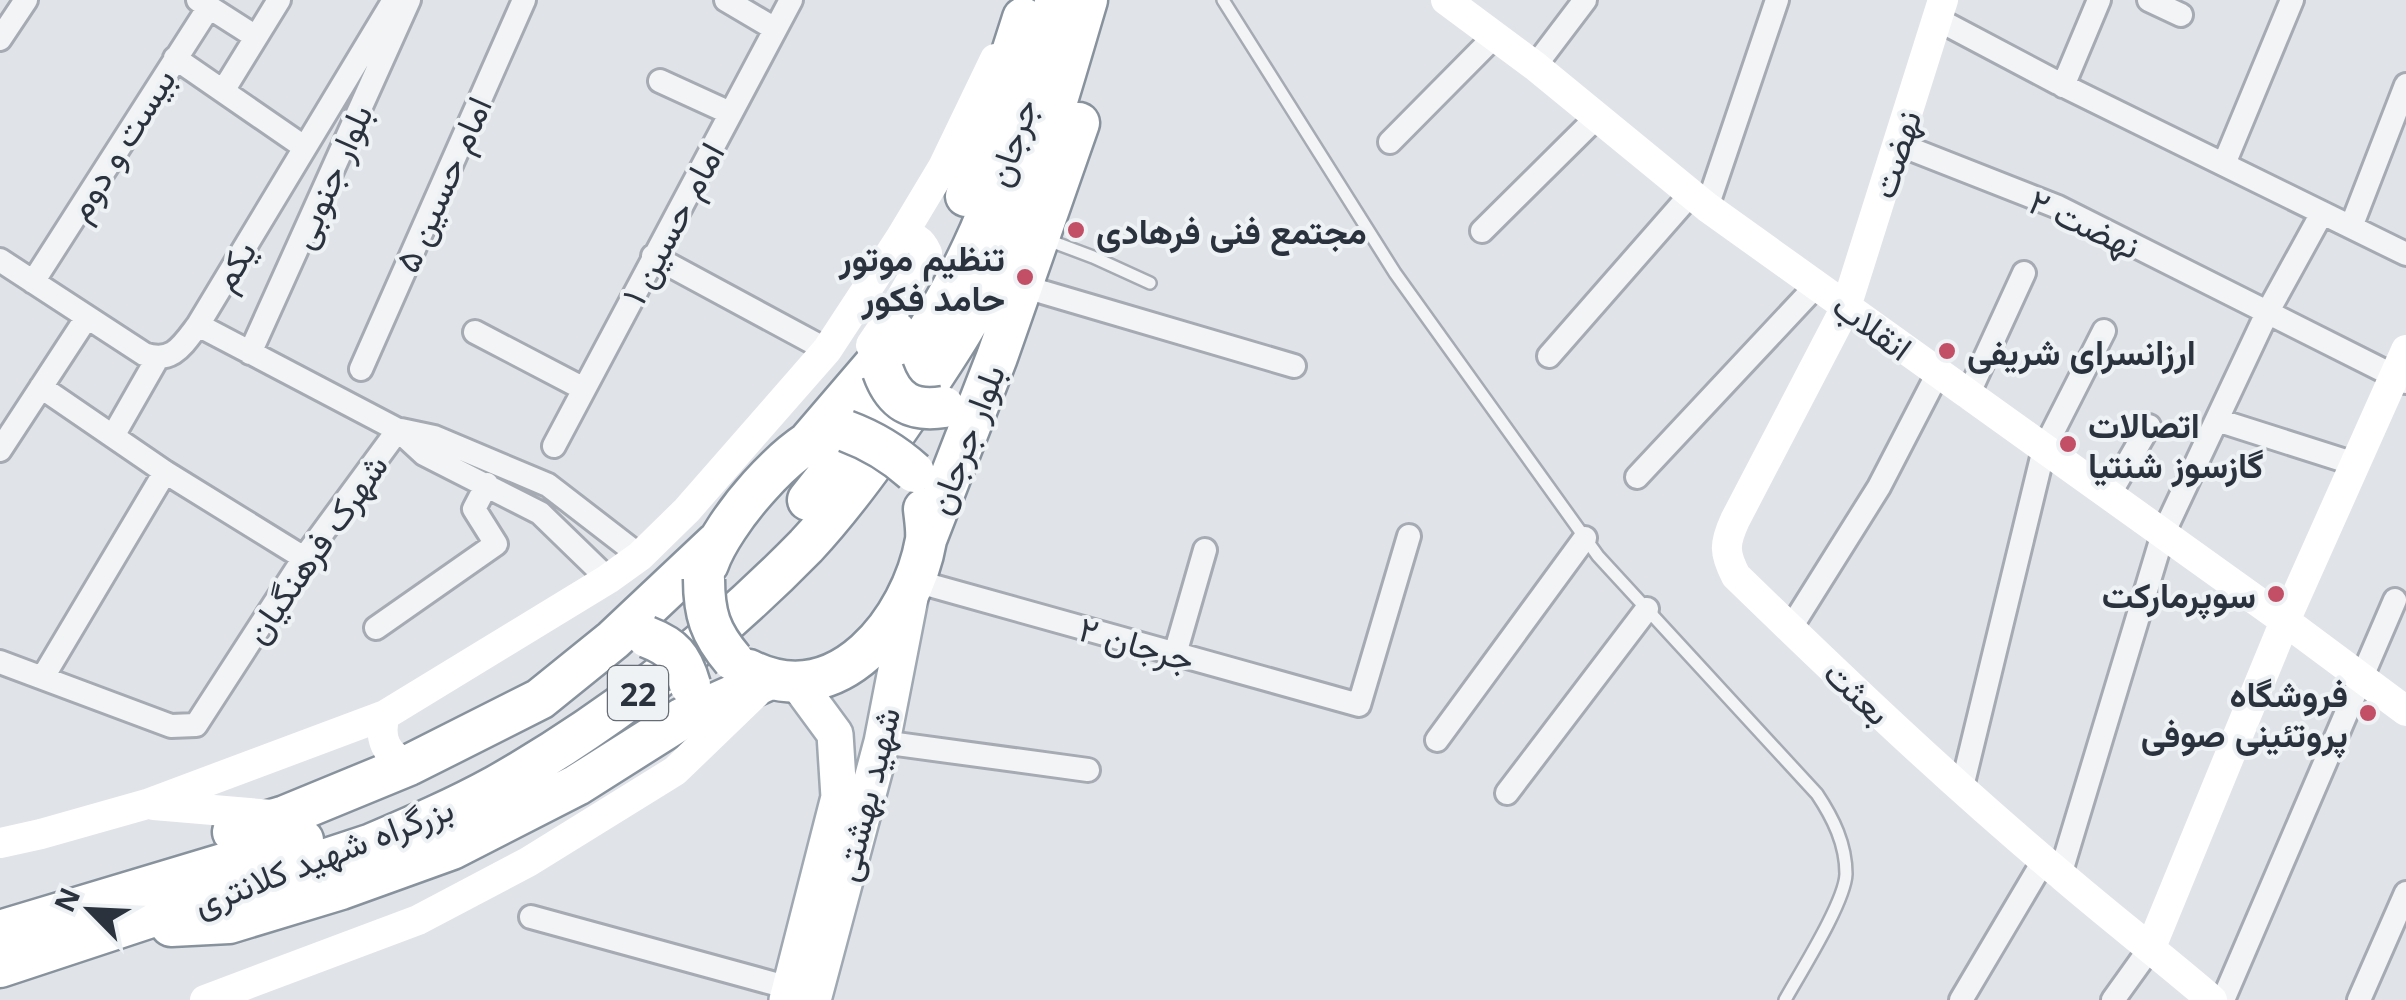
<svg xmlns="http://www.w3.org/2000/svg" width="2406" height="1000" viewBox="0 0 2406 1000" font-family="'Open Sans',Vazirmatn,sans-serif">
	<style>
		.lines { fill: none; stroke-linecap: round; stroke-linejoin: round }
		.lane-casing { stroke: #a6aab2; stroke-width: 16 }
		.street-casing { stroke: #a6aab2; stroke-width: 28 }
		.primary-casing { stroke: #a0a8b2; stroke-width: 40 }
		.highway-casing { stroke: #88929d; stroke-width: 45 }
		.lane { stroke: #f2f4f6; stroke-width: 11 }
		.street { stroke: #f2f4f6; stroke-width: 22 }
		.secondary { stroke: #fff; stroke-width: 30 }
		.primary { stroke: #fff; stroke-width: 35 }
		.highway { stroke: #fff; stroke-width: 40 }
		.highway-bridge-casing { stroke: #88929d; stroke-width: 45; stroke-linecap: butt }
		.highway-bridge { stroke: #fff; stroke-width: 40 }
		.poi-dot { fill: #c34f67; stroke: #eff2f5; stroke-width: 4 }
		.labels { text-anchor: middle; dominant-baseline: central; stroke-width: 8; stroke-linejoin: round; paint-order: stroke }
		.shield { fill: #eff2f5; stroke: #656c75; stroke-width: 2.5 }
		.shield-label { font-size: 32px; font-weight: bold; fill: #2a323e }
		.street-label { font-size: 35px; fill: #2a323e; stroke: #eff2f5 }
		.poi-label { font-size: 35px; font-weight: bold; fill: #2a323e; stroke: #eff2f5; text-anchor: start }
	</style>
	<rect width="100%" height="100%" fill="#e0e3e8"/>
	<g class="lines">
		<defs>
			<path id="lane" d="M1223,0L1395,273L1598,556L1817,794C1833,818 1846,844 1846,874C1845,902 1800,973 1785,1000
				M1045,239L1093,257L1150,283"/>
			<path id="street" d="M198,0L256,37
				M726,0L775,29
				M2149,0L2181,15
				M1937,19L2058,83L2406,254
				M0,39L26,0
				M175,58L304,147
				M1535,66L1585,0
				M660,81L730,113
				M2063,86L2099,0
				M223,91L279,0
				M1390,142L1495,36
				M1898,144L2058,207L2406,382
				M2224,164L2292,0
				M1707,207L1777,0
				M2351,227L2406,85
				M1482,231L1597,117
				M653,256L827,350
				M0,260L144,354C172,364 182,346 198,325L394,0
				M33,282L209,7
				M1022,286L1294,366
				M198,325L398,430L424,454L540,513L608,579
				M475,332L584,389
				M250,353L409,0
				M1549,356L1691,194
				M361,369L524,0
				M41,387L165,472L304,558
				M1968,395L2024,273
				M2217,420L2355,464
				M401,430L434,437L548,485L640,556
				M113,436L157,359
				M554,446L791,0
				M0,450L87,317
				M1637,477L1816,286
				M2109,495L2149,426
				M915,581L1359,705L1409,536
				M376,628L496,544L474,509L487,484
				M1790,629L1879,487L1938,373
				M1175,654L1205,550
				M0,662L171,726L196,725L304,558L398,430
				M43,677L165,472
				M1437,740L1585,538
				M882,742L1088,770
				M1962,787L2044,449L2104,331
				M1507,793L1647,609
				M2060,875L2163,534L2267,313L2322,213
				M531,917L790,988
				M1961,1000L2044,860
				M2113,1000L2151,947
				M2223,1000L2395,600
				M2359,1000L2406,893"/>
			<path id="primary" d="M787,1000L839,797L835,734L796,681
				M813,1000L882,742L910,598"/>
			<path id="highway" d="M966,196L1023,18
				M810,440L882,356L896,332
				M808,500C874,417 937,329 980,231C1012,157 1033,78 1056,0
				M927,537L997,357L1079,123
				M708,564C722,523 789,443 832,431
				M749,670C838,715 912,620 926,540C927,530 925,519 924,509
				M233,832L285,816L409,765L540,699L613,640L716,543
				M171,926L229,923L341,889L452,849L577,785L683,718L770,679
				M0,931L303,840
				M0,967L372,844C414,826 456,808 496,786C609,722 715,639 806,546C847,502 883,451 916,402C947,356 978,309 1001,258C1037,175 1061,87 1087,0"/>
		</defs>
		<use href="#lane" class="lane-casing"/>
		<use href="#street" class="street-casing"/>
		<use href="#primary" class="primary-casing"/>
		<use href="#highway" class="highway-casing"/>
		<use href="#lane" class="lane"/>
		<use href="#street" class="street"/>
		<path class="secondary" d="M1446,0L1535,66L1707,207L2285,621L2406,711
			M1943,0L1846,307L1735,520C1724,544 1724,553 1736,576C1841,678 1948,780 2060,874C2110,917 2162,957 2212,1000
			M871,345L892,314L927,253C921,240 916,237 901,237
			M385,715C378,738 386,756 409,765
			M154,805L272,815
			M0,843L41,834L147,804L385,715L608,579L640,556L687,510L827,350L901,237L943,167L995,59
			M2151,947L2285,621L2406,350
			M205,1000L418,920L528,862L675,771L756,693"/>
		<use href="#primary" class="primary"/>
		<use href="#highway" class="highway"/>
		<defs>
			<path id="highway-bridge" d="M883,371C894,402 912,412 944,407
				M846,431C873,441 893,453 914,472
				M704,579C704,614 710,633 733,660
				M647,637C673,647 682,657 690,685"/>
		</defs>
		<use href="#highway-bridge" class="highway-bridge-casing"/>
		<use href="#highway-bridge" class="highway-bridge"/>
	</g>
	<g class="poi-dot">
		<circle cx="1076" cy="230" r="10"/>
		<circle cx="1025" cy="277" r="10"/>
		<circle cx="1947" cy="351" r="10"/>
		<circle cx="2068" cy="444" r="10"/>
		<circle cx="2276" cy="594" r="10"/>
		<circle cx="2368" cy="713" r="10"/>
	</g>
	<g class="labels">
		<rect class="shield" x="608" y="666" width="60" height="54" rx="8"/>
		<g class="shield-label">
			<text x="638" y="693">22</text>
		</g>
		<g class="street-label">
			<text transform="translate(1011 142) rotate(-71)">جرجان</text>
			<text transform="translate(120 144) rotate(-58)">بیست و دوم</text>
			<text transform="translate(1895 154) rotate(-72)">نهضت</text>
			<text transform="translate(330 176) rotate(-66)">بلوار جنوبی</text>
			<text transform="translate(442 184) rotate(-66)">امام حسین ۵</text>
			<text transform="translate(672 223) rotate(-62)">امام حسین ۱</text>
			<text transform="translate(2085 223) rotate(25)">۲ نهضت</text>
			<text transform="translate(233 265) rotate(-59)">یکم</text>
			<text transform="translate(1873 326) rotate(36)">انقلاب</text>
			<text transform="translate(965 439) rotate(-69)">بلوار جرجان</text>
			<text transform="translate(315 548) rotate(-55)">شهرک فرهنگیان</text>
			<text transform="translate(1137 643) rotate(16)">جرجان ۲</text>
			<text transform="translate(1858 692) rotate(43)">بعثت</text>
			<text transform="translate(866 794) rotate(-76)">شهید بهشتی</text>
			<text transform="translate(323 855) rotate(-21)">بزرگراه شهید کلانتری</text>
		</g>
		<g class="poi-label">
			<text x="1096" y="230">مجتمع فنی فرهادی</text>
			<text x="1005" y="257" text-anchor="end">تنظیم موتور<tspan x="1005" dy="40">حامد فکور</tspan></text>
			<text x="1967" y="351">ارزانسرای شریفی</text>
			<text x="2088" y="424">اتصالات<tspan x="2088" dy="40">گازسوز شنتیا</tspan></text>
			<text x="2256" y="594" text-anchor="end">سوپرمارکت</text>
			<text x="2348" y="693" text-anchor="end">فروشگاه<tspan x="2348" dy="40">پروتئینی صوفی</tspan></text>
		</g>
	</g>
	<g transform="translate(90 910) rotate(294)" stroke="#eff2f5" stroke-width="8" paint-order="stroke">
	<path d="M0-8L18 38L0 25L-18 38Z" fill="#2a323e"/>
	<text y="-15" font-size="28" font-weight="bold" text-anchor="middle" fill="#2a323e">N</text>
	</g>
</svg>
